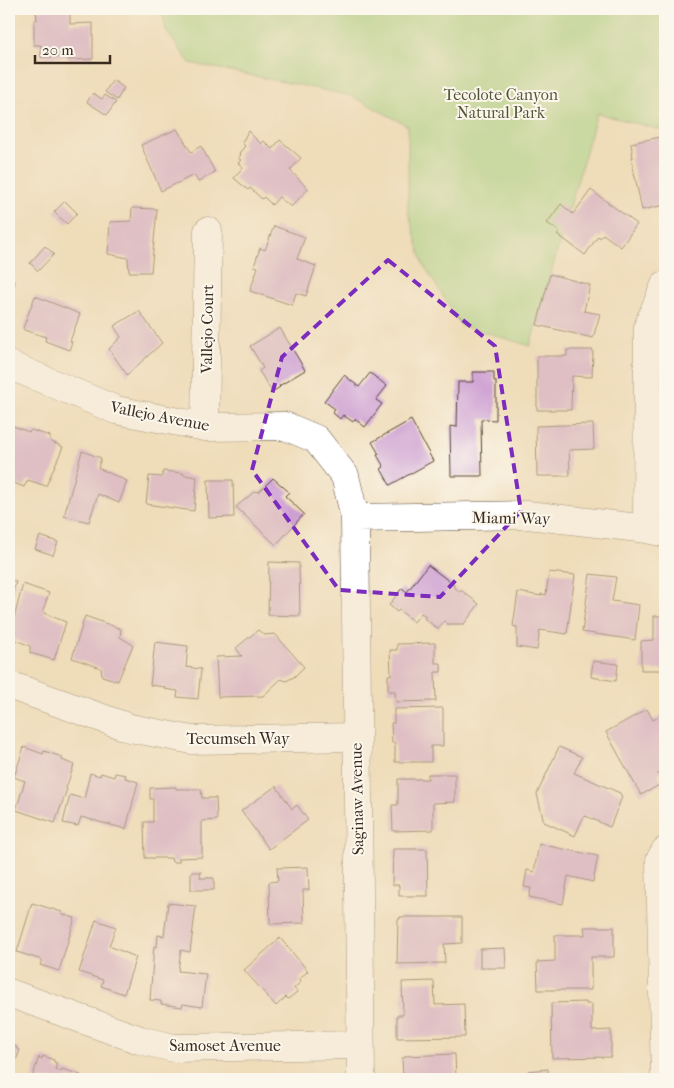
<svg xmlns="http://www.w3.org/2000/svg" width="674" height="1088" viewBox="0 0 674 1088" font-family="'IM FELL French Canon',serif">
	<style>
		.green { fill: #9ed384; stroke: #6c7e51 }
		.building { fill: #cc9cd1 }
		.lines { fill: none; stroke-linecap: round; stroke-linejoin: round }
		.minor-casing { stroke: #564535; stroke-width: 29 }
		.minor { stroke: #fff; stroke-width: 28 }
		.marked { fill: none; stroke: #7b2cbf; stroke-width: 4; stroke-dasharray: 10 6; stroke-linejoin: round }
		.labels { text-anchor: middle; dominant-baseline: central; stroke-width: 4; stroke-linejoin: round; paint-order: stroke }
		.park-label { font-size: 16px; fill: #545438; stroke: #fbf7ec }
		.street-label { font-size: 16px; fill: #3b2a1e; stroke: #fbf7ec }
	</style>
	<rect width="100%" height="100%" fill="#fbf7ec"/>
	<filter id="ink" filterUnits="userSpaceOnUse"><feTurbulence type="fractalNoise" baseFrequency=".02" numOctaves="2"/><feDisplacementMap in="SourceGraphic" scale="10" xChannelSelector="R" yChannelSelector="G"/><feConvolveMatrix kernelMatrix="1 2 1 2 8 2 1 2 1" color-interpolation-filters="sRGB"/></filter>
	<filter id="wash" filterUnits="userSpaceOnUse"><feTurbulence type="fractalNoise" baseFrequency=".0096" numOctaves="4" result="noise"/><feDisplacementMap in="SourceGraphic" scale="20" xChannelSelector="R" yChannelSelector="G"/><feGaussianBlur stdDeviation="1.12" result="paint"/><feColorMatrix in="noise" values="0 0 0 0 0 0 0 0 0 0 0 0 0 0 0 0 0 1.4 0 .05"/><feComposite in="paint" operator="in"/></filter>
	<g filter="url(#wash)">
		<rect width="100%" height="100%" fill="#efdcb9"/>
		<path class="green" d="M162,9H665V131L597,113L530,346L461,325L423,264L408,211V126L352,96L190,63L166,31Z"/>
		<g id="blocks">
			<path class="building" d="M70,9V24L93,23V59L68,60V57H41V45H34V20H37L36,10Z
				M113,80L124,88L117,100L105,92Z
				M93,93L102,99L105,95L116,102L107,115L87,102Z
				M177,129L191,152L201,146L215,172L198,182L194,175L161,191L141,145Z
				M248,131L261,144L264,141L272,149L280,140L301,158L290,170L308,189L291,207L279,197L272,205L264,197L262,199L250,188L248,190L234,178L243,167L238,163L241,160L238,158L241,155L239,153L245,146L242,143Z
				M665,136V205L642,210L631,158H633L631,143Z
				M591,190L637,224L621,247L603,234L600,238L598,236L585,255L557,234L560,232L547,223L561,204L573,214Z
				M65,201L77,213L67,224L54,212Z
				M132,208L157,209L151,272H129L128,258L108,254L110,222L131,221Z
				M274,226L305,237L297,259L316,266L306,296L296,293L292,305L250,291L258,267L254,266L260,248L265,250Z
				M45,246L54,254L38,271L30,263Z
				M9,272L15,284L9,288Z
				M550,274L590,285L584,311L600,314L593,338L537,325Z
				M35,296L80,314L70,341L72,342L69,350L45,341L46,337L24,330L23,328Z
				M139,311L162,343L127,375L109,349L121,337L114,326Z
				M280,328L305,370L279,386L280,387L272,392L259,371L263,368L250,346Z
				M567,350H593L592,377L572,376L571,410H537V356H567Z
				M473,372H494V381H496V420L481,419L482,476H451L450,426L457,427L458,382H473Z
				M370,373L387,386L376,400L382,404L365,427L355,419L353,422L343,415L340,419L333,413L335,409L324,401L344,375L359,387Z
				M411,420L433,461L390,485L381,469L384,467L377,455L379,454L372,442Z
				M593,424L594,449L569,450L570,476H537L536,426Z
				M13,426L29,432L31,430L50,436V441L63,447L46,486L28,480L24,487L9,481V437Z
				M82,451L101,458L98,468L127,481L119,503L98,494L89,522L64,516Z
				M163,471L183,473L184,475L197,477L194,511L146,504L149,476L162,477Z
				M273,478L289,492L285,496L304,514L276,545L236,507L255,491L259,492Z
				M208,480H233L234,517L209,518Z
				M40,536L58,542L53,555L35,549Z
				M269,562L299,563L300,616L268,615Z
				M428,565L454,585L453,586L460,592L461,590L479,604L464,624H447L444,621L438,629L424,618L426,616L421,613L414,622L399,610L397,612L389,605L402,588L407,592Z
				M549,572L575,575L567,634L540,630L537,650L517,647V627L513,626L518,592L541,596V594L546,595Z
				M590,574L616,577L612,601L639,605L635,640L582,632Z
				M9,579L16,582L9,602Z
				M23,584L49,593L43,610L44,613L66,622L54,660L30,653V646L9,637Z
				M85,616L121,629L120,637L133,645L118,681L102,676L101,668L72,658Z
				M654,616H665V670H641V641L654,640Z
				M258,630L264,635L275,634L304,667L294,677L286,681L281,679L263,696L218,697L216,657L242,656L236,648Z
				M155,642L188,646L186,667L201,669L198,699L177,697L178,691L164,689L165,687L150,685Z
				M435,643V663H441V672H435L436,701L396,702L395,691H388V675H391L390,650H397V644Z
				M593,661L618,664L616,681L591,677Z
				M443,708V746H431V762H395V743H392L391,723H394V709Z
				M647,709L653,720L665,714V769L658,774L663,783L641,795L606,732Z
				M24,747L43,754L44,751L62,757V760L74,765L66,788L67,789L55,823L16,810L25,781L14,777Z
				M559,747L582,757L574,773L620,793L622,797L610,827L586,816L583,818L575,836L544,822L537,794Z
				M90,773L100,776L101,773L114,777L115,773L126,775L125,778L138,782L126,829L81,817L78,826L63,823L70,795L84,799Z
				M428,774H455V802L433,803V830L393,831L392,805H398V779H428Z
				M276,786L292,809L297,805L308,820L269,849L241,811Z
				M176,787V789H201L202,798H216L217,820L202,821V857L179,858V862H172L171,858H145L144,822H153V799H150V788Z
				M539,844L598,856L593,882L568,876L563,904L529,897L531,888L524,887L527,870L534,872Z
				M393,849H427L428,896H399V885H392Z
				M308,867L309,890H303L304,923L270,924L269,882L278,881L277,868Z
				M191,872H201L200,878H214V890H191Z
				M32,903L62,912L61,914L75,918L59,971L40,965L42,960L17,952Z
				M168,903L196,906L190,952L181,950L178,971L206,974L202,1007L183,1004L182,1007L161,1004V1001L150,1000L154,946L157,947L158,935L164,936Z
				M400,917H462V943L444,944L445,963L397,964L398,919H400Z
				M96,920L116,927L109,946L136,957L124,994L101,986L103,980L79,972Z
				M584,927H614V957H591V990H538L537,962L555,961V935H585Z
				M280,938L308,971L299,979L301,982L294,988L297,992L288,999L286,997L276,1006L244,970Z
				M505,948L506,968H480V949Z
				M434,981L435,1005L464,1004L465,1037L397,1038V1015H403L402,982Z
				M586,1002V1004H592V1031L611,1030V1057L552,1058L551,1003Z
				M9,1044L17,1047V1049L20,1050L9,1079Z
				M455,1054L456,1079H403L402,1058H405V1056Z
				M43,1056L54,1060V1062L57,1063L55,1069L61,1071L62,1069L81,1075L80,1077L84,1079H32L39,1057L42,1059Z
				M548,1069L549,1079H529L528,1071Z
				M597,1075V1079H568V1078Z"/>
		</g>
	</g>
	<g filter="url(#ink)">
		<use href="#blocks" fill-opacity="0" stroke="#564535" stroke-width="1"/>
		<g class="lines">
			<defs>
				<path id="minor" d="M9,365L116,410L205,427L285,426L316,439L345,476L355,518L361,1079
					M205,427L208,231
					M355,518L528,515L647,529L665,533
					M647,529L648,326L665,285
					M9,685L130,728L192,740L356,737
					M9,993L140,1040L174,1048L360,1045
					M665,1079L660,860L665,851"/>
			</defs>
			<use href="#minor" class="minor-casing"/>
			<use href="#minor" class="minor"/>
		</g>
	</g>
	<path d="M0 0H674V1088H0ZM388,260L495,346L521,511L440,597L339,590L252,470L282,357Z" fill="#efdcb9" fill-opacity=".55" fill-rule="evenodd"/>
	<path class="marked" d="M388,260L495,346L521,511L440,597L339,590L252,470L282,357Z"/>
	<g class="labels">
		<g class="park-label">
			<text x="501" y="94">Tecolote Canyon<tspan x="501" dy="18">Natural Park</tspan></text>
		</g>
		<g class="street-label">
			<text transform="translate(207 329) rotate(-89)">Vallejo Court</text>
			<text transform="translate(160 416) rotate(11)">Vallejo Avenue</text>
			<text transform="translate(511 518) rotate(1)">Miami Way</text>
			<text x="238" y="738">Tecumseh Way</text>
			<text transform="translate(357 799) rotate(-91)">Saginaw Avenue</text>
			<text x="225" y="1045">Samoset Avenue</text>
		</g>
	</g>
	<rect width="674" height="1088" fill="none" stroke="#fbf7ec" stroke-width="30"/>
	<path d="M35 55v8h75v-8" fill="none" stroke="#3b2a1e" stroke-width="2.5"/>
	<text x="42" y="55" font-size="15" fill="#3b2a1e" stroke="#fbf7ec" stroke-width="4" paint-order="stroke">20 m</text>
</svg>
